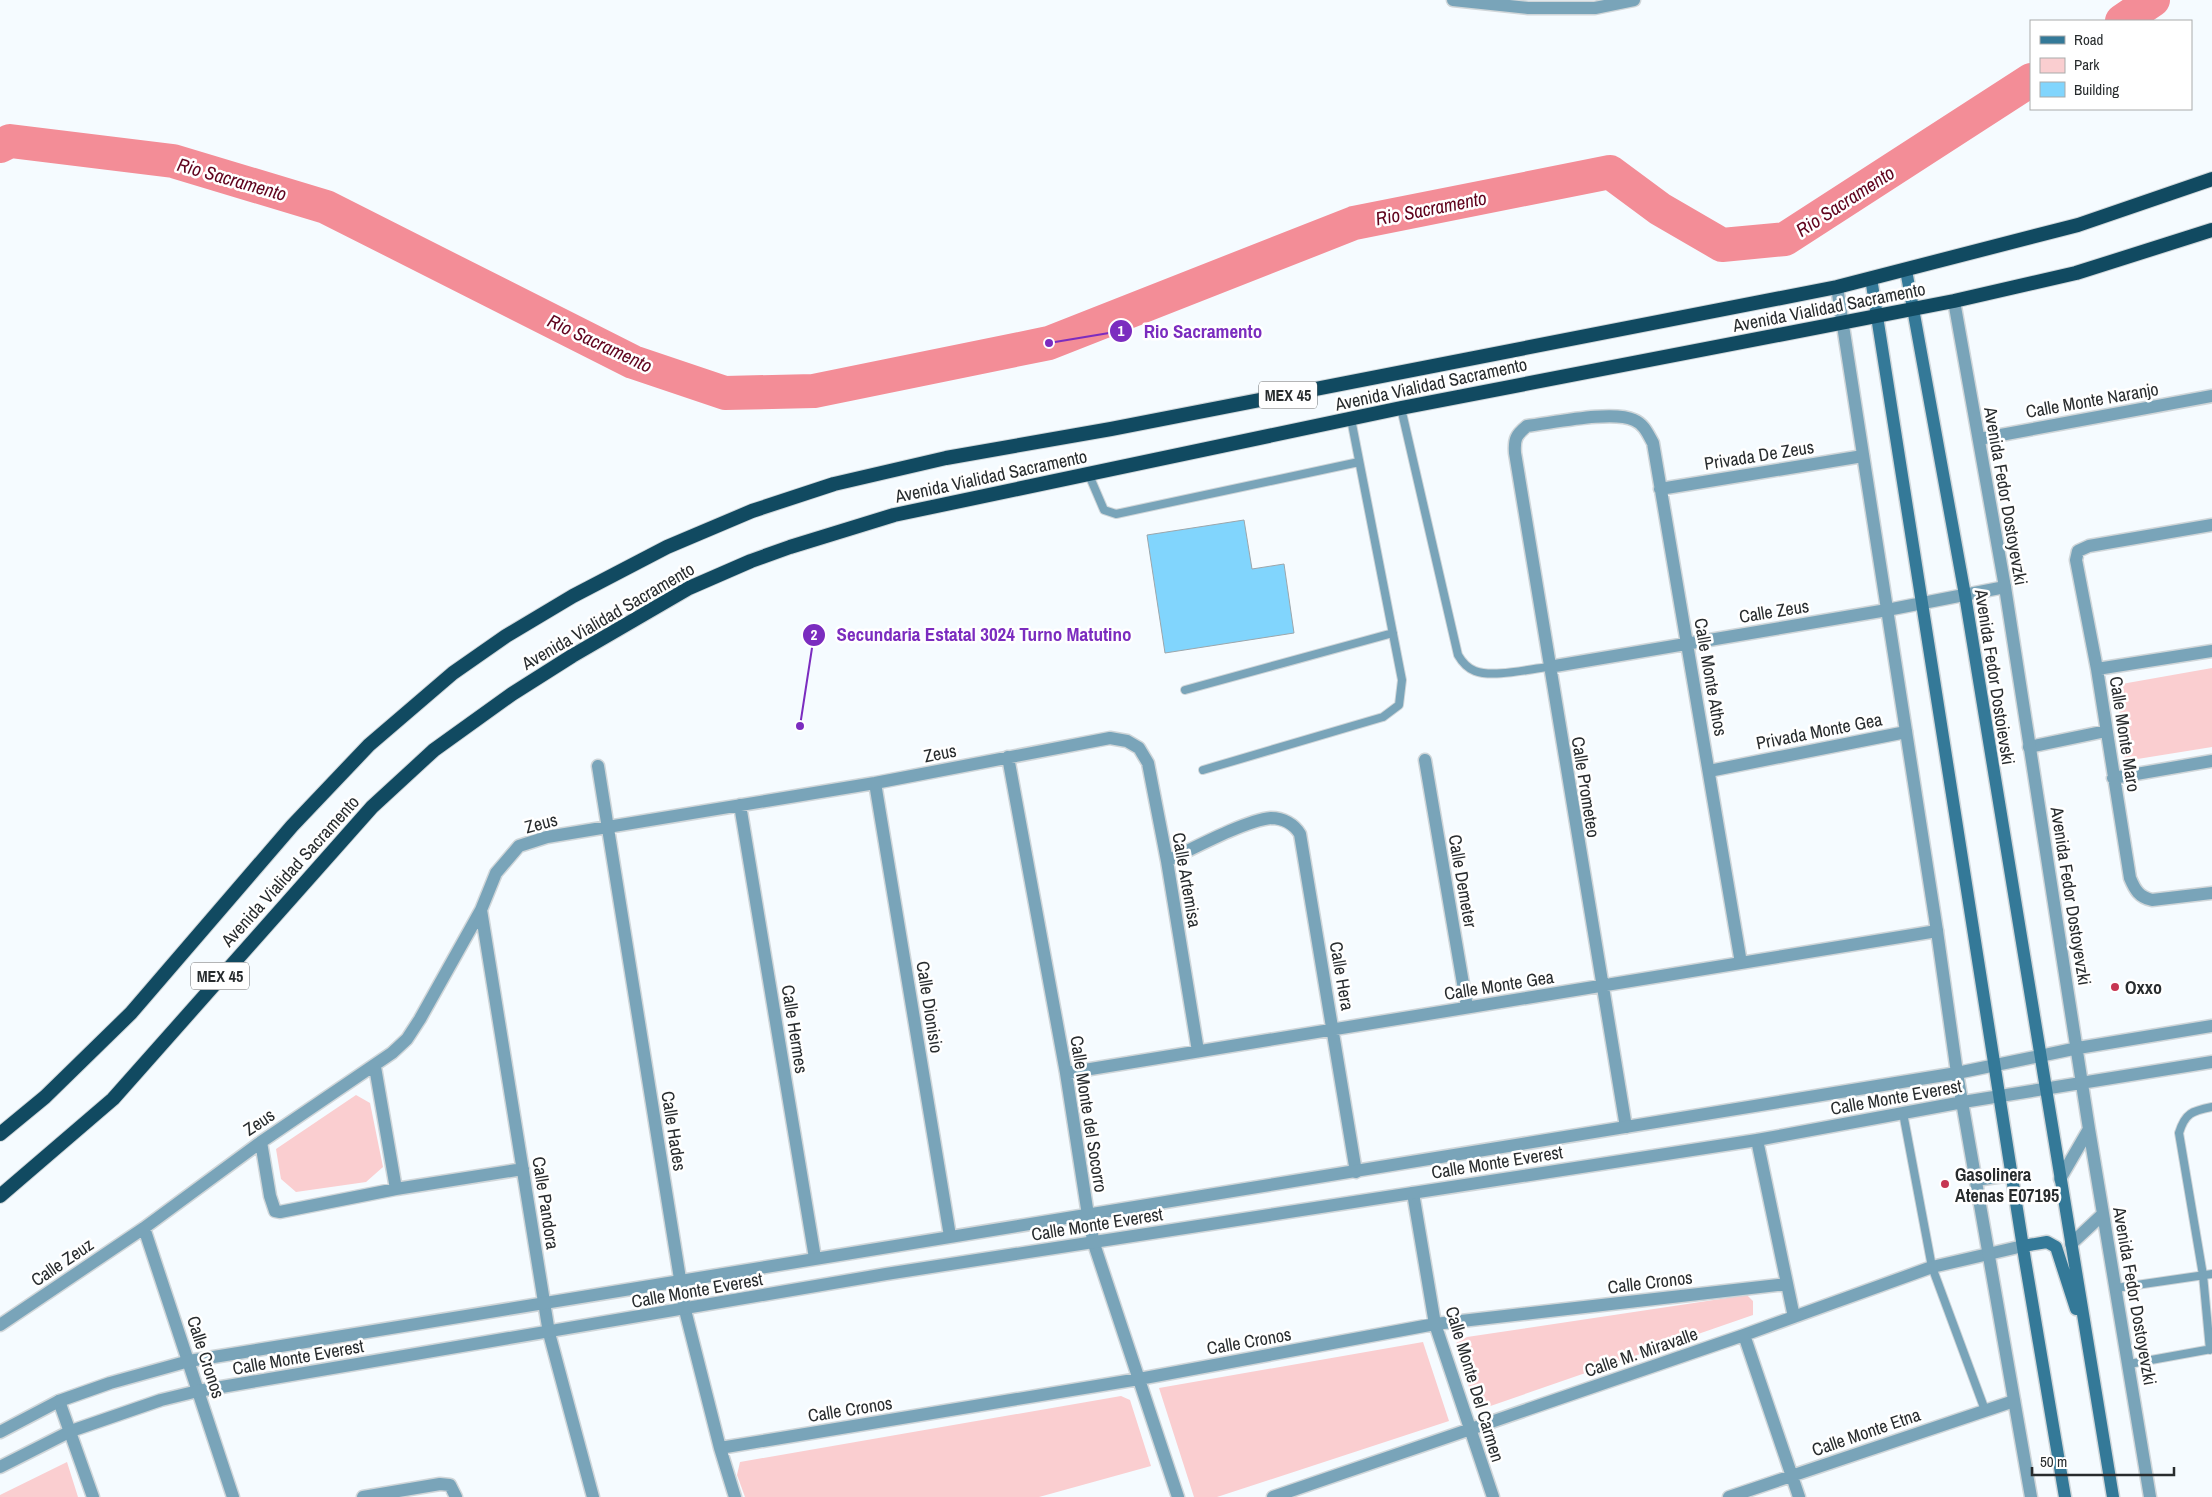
<svg xmlns="http://www.w3.org/2000/svg" width="2212" height="1497" viewBox="0 0 2212 1497" font-family="'Archivo Narrow',sans-serif">
	<style>
		.green { fill: #faced0 }
		.lines { fill: none; stroke-linecap: round; stroke-linejoin: round }
		.river { stroke: #f38d97; stroke-width: 34 }
		.building { fill: #81d5fd; stroke: #9ca6ab }
		.service-casing { stroke: #d0d6d9; stroke-width: 10 }
		.minor-casing { stroke: #d0d6d9; stroke-width: 15 }
		.tertiary-casing { stroke: #d0d6d9; stroke-width: 15 }
		.secondary-casing { stroke: #d0d6d9; stroke-width: 15 }
		.trunk-casing { stroke: #d0d6d9; stroke-width: 16 }
		.service { stroke: #79a4b9; stroke-width: 8 }
		.minor { stroke: #79a4b9; stroke-width: 12 }
		.tertiary { stroke: #79a4b9; stroke-width: 12 }
		.secondary { stroke: #347998; stroke-width: 12 }
		.trunk { stroke: #114a61; stroke-width: 14 }
		.poi-dot { fill: #c63652; stroke: #fff; stroke-width: 2 }
		.labels { text-anchor: middle; dominant-baseline: central; stroke-width: 5; stroke-linejoin: round; paint-order: stroke }
		.shield { fill: #fff; stroke: #686b6d; stroke-width: 1 }
		.shield-label { font-size: 16px; font-weight: bold; fill: #282c2e }
		.street-label { font-size: 18px; fill: #282c2e; stroke: #fff }
		.poi-label { font-size: 18px; font-weight: bold; fill: #282c2e; stroke: #fff; text-anchor: start }
		.water-label { font-size: 19px; font-style: italic; fill: #60031d; stroke: #fff }
		.leader { fill: none; stroke: #7b2cbf; stroke-width: 2 }
		.callout-dot { fill: #7b2cbf; stroke: #fff; stroke-width: 2 }
		.mark-label { font-size: 15px; text-anchor: middle; font-weight: bold; fill: #fff }
		.callout-label { font-size: 19px; text-anchor: middle; font-weight: bold; fill: #7b2cbf; stroke: #fff; stroke-width: 5; stroke-linejoin: round; paint-order: stroke }
	</style>
	<rect width="100%" height="100%" fill="#f5fbff"/>
	<path class="green" d="M2212,668V747L2125,761L2116,685Z
		M356,1095L370,1103L383,1167L366,1182L296,1192L281,1179L276,1149Z
		M1747,1295L1753,1301V1315L1476,1411L1456,1343L1467,1337Z
		M1423,1342L1449,1421L1217,1497H1194L1159,1388Z
		M1121,1396L1130,1400L1151,1466L1039,1497H745L737,1475L740,1462Z
		M67,1462L78,1497H0V1495Z"/>
	<g class="lines">
		<path class="river" d="M2122,21L2153,0
			M0,146L10,141L173,161L326,207L633,362L725,393L814,391L1049,343L1354,223L1610,172L1660,209L1722,245L1785,239L2031,80"/>
	</g>
	<path class="building" d="M1244,520L1252,569L1284,564L1294,633L1165,653L1147,535Z"/>
	<g class="lines">
		<defs>
			<path id="service" d="M1401,408L1458,655C1462,662 1467,668 1475,671C1493,678 1529,669 1549,667
				M1089,475L1104,510L1116,514L1359,462
				M1185,690L1393,633
				M1203,770L1383,717L1399,705L1402,680L1351,419
				M1903,1113L1932,1267L1985,1410
				M2116,1288L2212,1274
				M2210,1350L2203,1275L2179,1133C2185,1113 2192,1111 2212,1107
				M2129,1364L2212,1349"/>
			<path id="minor" d="M1453,0L1528,8H1595L1634,0
				M1979,439L2212,396
				M1660,489L1863,456
				M2212,525L2089,546L2078,551L2076,560L2097,669L2130,878C2135,890 2139,897 2152,900L2212,893
				M1549,667L1887,610L2005,587
				M2097,669L2212,651
				M2029,747L2106,731
				M1008,757L1066,1073L1088,1215L1094,1244L1178,1497
				M1425,760L1467,1007
				M598,766L685,1310L720,1448L735,1497
				M1709,771L1906,732
				M2113,778L2212,761
				M875,783L950,1236
				M740,805L815,1258
				M1167,861C1192,849 1246,820 1271,818C1283,818 1294,824 1300,834L1356,1172
				M481,910L549,1333L593,1497
				M375,1067L396,1189
				M1066,1073L1937,931
				M1626,1127L1515,453C1514,439 1516,435 1527,426C1553,423 1612,410 1634,420C1644,424 1648,434 1653,443L1741,963
				M1757,1140L1794,1317
				M261,1142L270,1196L275,1211L280,1212L396,1189L523,1169
				M1413,1193L1435,1324L1493,1497
				M144,1228L233,1497
				M0,1325L144,1228L261,1142L392,1053L407,1039L420,1019L481,910L496,873L519,846L547,837L875,783L1110,738L1127,741L1139,748L1148,763L1167,861L1198,1051
				M1744,1335L1799,1497
				M59,1401L93,1497
				M720,1448L1139,1379L1435,1324L1787,1284
				M363,1497L440,1484L450,1485L456,1497
				M1273,1497L1744,1335L1932,1267L2023,1246
				M1729,1497L2014,1401"/>
			<path id="tertiary" d="M1837,287L1937,931L1957,1073L2031,1497
				M1954,301L2005,587L2089,1129L2150,1497
				M2060,1179L2089,1129
				M1976,1180L2011,1175
				M2071,1244L2103,1214
				M0,1432L59,1401L110,1383L189,1361L1957,1073L2078,1048L2212,1026
				M0,1467L71,1431L161,1400L198,1391L886,1274L1757,1140L1963,1102L2212,1062"/>
			<path id="secondary" d="M1906,270L1965,595L2113,1497
				M1871,278L2025,1260L2065,1497
				M2023,1246L2047,1242L2056,1247L2076,1309"/>
			<path id="trunk" d="M0,1134L45,1097L131,1013L292,826L369,745L453,673L506,636L573,596L667,547L752,511L834,484L946,458L1111,429L1837,287L2078,225L2212,179
				M0,1196L113,1099L372,807L434,750L512,694L572,656L689,588L751,561L790,547L894,515L1401,408L1954,301L2076,273L2212,230"/>
		</defs>
		<use href="#service" class="service-casing"/>
		<use href="#minor" class="minor-casing"/>
		<use href="#tertiary" class="tertiary-casing"/>
		<use href="#secondary" class="secondary-casing"/>
		<use href="#trunk" class="trunk-casing"/>
		<use href="#service" class="service"/>
		<use href="#minor" class="minor"/>
		<use href="#tertiary" class="tertiary"/>
		<use href="#secondary" class="secondary"/>
		<use href="#trunk" class="trunk"/>
	</g>
	<g class="poi-dot">
		<circle cx="2115" cy="987" r="5"/>
		<circle cx="1945" cy="1184" r="5"/>
	</g>
	<g class="labels">
		<g class="shield">
			<rect x="1259" y="381.5" width="58" height="27" rx="4"/>
			<rect x="191" y="962.5" width="58" height="27" rx="4"/>
		</g>
		<g class="shield-label">
			<text x="1288" y="395">MEX 45</text>
			<text x="220" y="976">MEX 45</text>
		</g>
		<g class="street-label">
			<text transform="translate(1829 307) rotate(-11)">Avenida Vialidad Sacramento</text>
			<text transform="translate(1431 384) rotate(-12)">Avenida Vialidad Sacramento</text>
			<text transform="translate(2092 400) rotate(-10)">Calle Monte Naranjo</text>
			<text transform="translate(1759 455) rotate(-9)">Privada De Zeus</text>
			<text transform="translate(991 476) rotate(-12)">Avenida Vialidad Sacramento</text>
			<text transform="translate(2006 496) rotate(80)">Avenida Fedor Dostoyevzki</text>
			<text transform="translate(1774 611) rotate(-9)">Calle Zeus</text>
			<text transform="translate(608 616) rotate(-30)">Avenida Vialidad Sacramento</text>
			<text transform="translate(1711 677) rotate(80)">Calle Monte Athos</text>
			<text transform="translate(1995 677) rotate(81)">Avenida Fedor Dostoievski</text>
			<text transform="translate(1819 731) rotate(-11)">Privada Monte Gea</text>
			<text transform="translate(2125 734) rotate(81)">Calle Monte Maro</text>
			<text transform="translate(940 753) rotate(-11)">Zeus</text>
			<text transform="translate(1586 787) rotate(81)">Calle Prometeo</text>
			<text transform="translate(541 823) rotate(-15)">Zeus</text>
			<text transform="translate(290 871) rotate(-48)">Avenida Vialidad Sacramento</text>
			<text transform="translate(1187 880) rotate(80)">Calle Artemisa</text>
			<text transform="translate(1463 881) rotate(80)">Calle Demeter</text>
			<text transform="translate(2071 896) rotate(81)">Avenida Fedor Dostoyevzki</text>
			<text transform="translate(1342 976) rotate(80)">Calle Hera</text>
			<text transform="translate(1499 985) rotate(-9)">Calle Monte Gea</text>
			<text transform="translate(930 1007) rotate(81)">Calle Dionisio</text>
			<text transform="translate(795 1029) rotate(81)">Calle Hermes</text>
			<text transform="translate(1896 1097) rotate(-10)">Calle Monte Everest</text>
			<text transform="translate(1089 1114) rotate(81)">Calle Monte del Socorro</text>
			<text transform="translate(259 1122) rotate(-34)">Zeus</text>
			<text transform="translate(674 1131) rotate(81)">Calle Hades</text>
			<text transform="translate(1497 1162) rotate(-9)">Calle Monte Everest</text>
			<text transform="translate(546 1203) rotate(81)">Calle Pandora</text>
			<text transform="translate(1097 1224) rotate(-9)">Calle Monte Everest</text>
			<text transform="translate(62 1262) rotate(-34)">Calle Zeuz</text>
			<text transform="translate(1650 1282) rotate(-7)">Calle Cronos</text>
			<text transform="translate(697 1290) rotate(-10)">Calle Monte Everest</text>
			<text transform="translate(2135 1296) rotate(80)">Avenida Fedor Dostoyevzki</text>
			<text transform="translate(1249 1341) rotate(-10)">Calle Cronos</text>
			<text transform="translate(1641 1352) rotate(-19)">Calle M. Miravalle</text>
			<text transform="translate(206 1357) rotate(72)">Calle Cronos</text>
			<text transform="translate(298 1357) rotate(-10)">Calle Monte Everest</text>
			<text transform="translate(1475 1384) rotate(73)">Calle Monte Del Carmen</text>
			<text transform="translate(850 1409) rotate(-9)">Calle Cronos</text>
			<text transform="translate(1866 1432) rotate(-19)">Calle Monte Etna</text>
		</g>
		<g class="poi-label">
			<text x="2125" y="987">Oxxo</text>
			<text x="1955" y="1174">Gasolinera<tspan x="1955" dy="21">Atenas E07195</tspan></text>
		</g>
		<g class="water-label">
			<text transform="translate(232 179) rotate(16)">Rio Sacramento</text>
			<text transform="translate(1845 201) rotate(-33)">Rio Sacramento</text>
			<text transform="translate(1431 208) rotate(-11)">Rio Sacramento</text>
			<text transform="translate(600 343) rotate(25)">Rio Sacramento</text>
		</g>
	</g>
	<path class="leader" d="M1049 343L1121 331M800 726L814 635"/>
	<g class="callout-dot">
		<circle cx="1049" cy="343" r="5"/>
		<circle cx="800" cy="726" r="5"/>
		<circle cx="1121" cy="331" r="12"/>
		<circle cx="814" cy="635" r="12"/>
	</g>
	<g class="mark-label">
		<text x="1121" y="336">1</text>
		<text x="814" y="640">2</text>
	</g>
	<g class="callout-label">
		<text x="1203" y="338">Rio Sacramento</text>
		<text x="984" y="641">Secundaria Estatal 3024 Turno Matutino</text>
	</g>
	<rect x="2030" y="20" width="162" height="90" fill="#ffffff" stroke="#a9abab"/>
	<rect x="2040" y="36" width="25" height="8" fill="#347998" stroke="#a9abab"/>
	<text x="2074" y="45" font-size="15" fill="#282c2e">Road</text>
	<rect x="2040" y="58" width="25" height="15" fill="#faced0" stroke="#a9abab"/>
	<text x="2074" y="70" font-size="15" fill="#282c2e">Park</text>
	<rect x="2040" y="82" width="25" height="15" fill="#81d5fd" stroke="#a9abab"/>
	<text x="2074" y="95" font-size="15" fill="#282c2e">Building</text>
	<path d="M2032 1467v8h142v-8" fill="none" stroke="#282c2e" stroke-width="2.5"/>
	<text x="2040" y="1467" font-size="15" fill="#282c2e" stroke="#ffffff" stroke-width="4" paint-order="stroke">50 m</text>
</svg>
